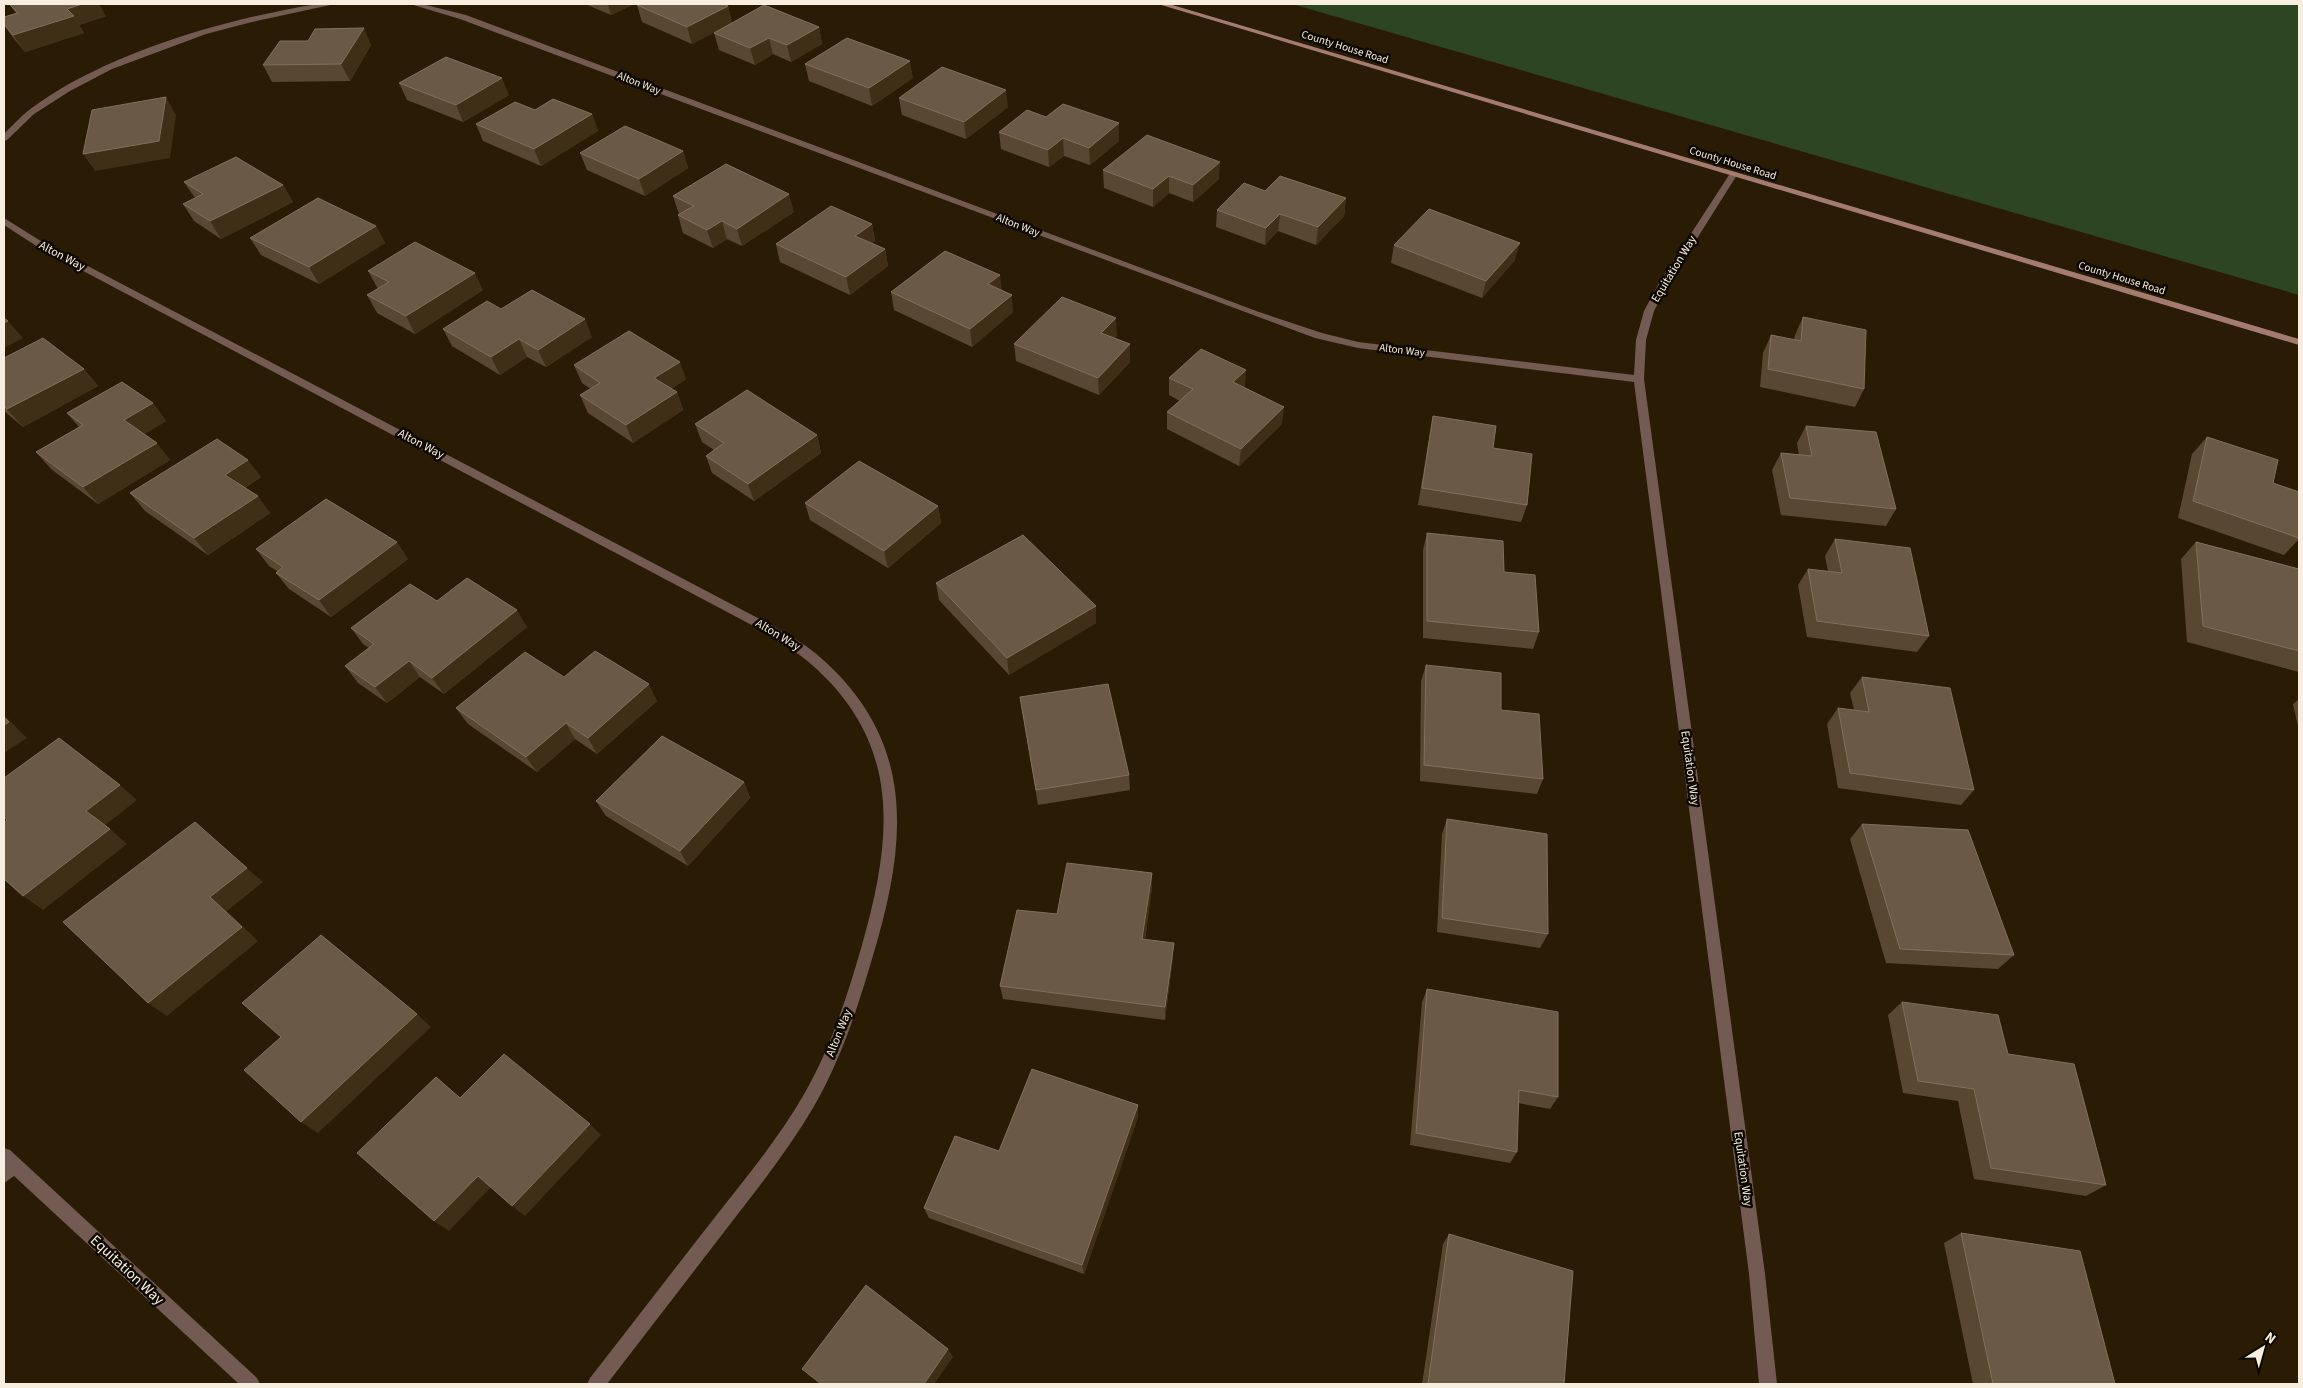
<svg xmlns="http://www.w3.org/2000/svg" width="2303" height="1388" viewBox="0 0 2303 1388" font-family="'Source Sans 3',sans-serif">
	<style>
		.green { fill: #2e4521 }
		.lines { fill: none; stroke-linecap: round; stroke-linejoin: round }
		.street { fill: #735a52; fill-rule: evenodd }
		.secondary { fill: #a37c6f; fill-rule: evenodd }
		.wall { fill: #594831 }
		.shaded-wall { fill: #3f2f17 }
		.building { fill: #6a5944; stroke: #80715c }
		.labels { text-anchor: middle; dominant-baseline: central; stroke-width: 5; stroke-linejoin: round; paint-order: stroke }
		.far-street-label { font-size: 11px; fill: #f8eedf; stroke: #0e0802 }
		.street-label { font-size: 12px; fill: #f8eedf; stroke: #0e0802 }
		.near-street-label { font-size: 15px; fill: #f8eedf; stroke: #0e0802 }
	</style>
	<rect width="100%" height="100%" fill="#2a1c04"/>
	<path class="green" d="M1292,4H2299V295Z"/>
	<g class="lines">
		<path class="street" d="M318,4H335L252,22L206,34L112,69L70,91L34,114L7,140L4,141V134C12,126 20,117 29,110C105,53 225,19 318,4Z
			M410,4H422L466,15L1259,312L1322,333L1358,342L1634,375L1636,340L1644,311L1659,283L1729,175L1736,173L1737,175L1669,283L1654,311L1646,340L1644,379L1765,1274L1777,1384H1759L1749,1274L1634,382L1358,348L1315,338L460,19Z
			M4,218L44,243L773,626C790,636 807,645 821,658C919,744 906,847 872,959C857,1010 840,1062 813,1108C787,1152 755,1192 724,1232C685,1283 646,1333 607,1384H587L590,1378C631,1326 671,1273 712,1221C743,1181 777,1141 803,1096C830,1050 847,997 862,945C892,839 903,745 812,665C798,652 781,643 765,632L38,247L4,225Z
			M4,1148L10,1150L257,1378L260,1384H239L14,1176L4,1183Z"/>
		<path class="secondary" d="M1158,4H1169L2299,339V345Z"/>
	</g>
	<path class="wall" d="M585,4H634L611,15Z
		M10,5L106,16L79,25L84,33L25,52L11,35L4,25V17L16,13Z
		M637,5L728,6L732,23L692,44L642,22Z
		M819,27L822,44L791,62L773,54L755,65L719,50L714,33Z
		M371,45L350,81L272,82L263,65Z
		M805,64L913,78L872,106L809,81Z
		M399,83L509,95L463,122L407,100Z
		M899,98L1008,107L966,139L902,115Z
		M535,110L592,114L598,131L541,166L483,141L476,124Z
		M1046,117L1119,123V141L1090,165L1064,156L1049,167L1001,149L999,132Z
		M683,151L688,168L645,196L587,170L580,153Z
		M1103,170L1219,179L1193,202L1169,193L1153,207L1104,188Z
		M184,182L283,185L293,202L221,239L194,221L183,204L195,198Z
		M1265,191L1346,198L1344,216L1316,245L1278,231L1265,245L1216,227L1217,210Z
		M673,196L794,212L742,246L727,239L713,248L683,233L678,215L680,214H679Z
		M872,224L875,241L872,243L885,249L888,266L850,295L780,262L776,244Z
		M376,226L385,243L319,284L261,255L250,238Z
		M1394,245L1515,260L1482,298L1391,263Z
		M368,271L483,290L415,334L377,313L367,295L378,289Z
		M1001,290L1013,312L972,347L894,310L891,292Z
		M501,309L592,337L546,367L527,357L500,375L452,346L443,329Z
		M1803,317L1864,389L1855,407L1760,387L1763,353L1771,335L1794,340L1795,335Z
		M1117,336L1114,338L1130,344V362L1099,395L1016,361L1014,344Z
		M4,358L84,369L98,386L23,427L4,411Z
		M574,365L686,379L671,389L677,392L683,410L633,443L588,413L580,395L591,389L582,383Z
		M1169,378L1245,388L1282,424L1239,466L1167,429V412L1180,401L1169,395Z
		M153,403L166,421L144,434L170,460L98,504L51,469L36,452L79,427L67,413Z
		M1433,416L1527,505L1521,522L1418,505L1430,433Z
		M695,424L817,435L821,453L754,501L712,473L706,456L714,450L702,442Z
		M1806,426L1896,509L1886,526L1781,515L1772,470L1781,453L1799,455L1797,443Z
		M2207,437L2273,483L2299,492V539L2284,555L2178,518L2192,454Z
		M261,477L245,488L270,513L208,555L145,511L130,493Z
		M805,503L938,506L941,523L888,568L810,520Z
		M1427,533L1504,572L1539,632L1533,649L1423,638V550Z
		M1835,539L1929,636L1917,652L1807,637L1798,585L1808,569L1828,571L1825,556Z
		M2196,542L2299,569V672L2187,642L2181,559Z
		M256,549L408,559L331,617L289,589L276,573L277,571L269,566Z
		M936,583L1096,606V623L1009,675L939,600Z
		M437,601L527,627L444,694L420,677L387,703L358,683L345,666L369,648L363,644L351,628Z
		M1426,665L1501,710L1543,779L1537,794L1420,781L1421,681Z
		M564,677L657,701L597,754L575,739L537,772L468,724L456,708Z
		M1862,677L1974,790L1961,805L1838,788L1827,724L1838,708L1854,710L1850,693Z
		M1020,697L1129,775L1130,790L1038,805Z
		M2299,699V731L2293,704Z
		M744,782L750,798L688,866L606,816L596,801Z
		M1447,819L1548,934L1540,948L1437,932L1442,834Z
		M1862,824L2014,955L1998,969L1886,963L1850,839Z
		M1152,873V887L1145,940L1173,957L1165,1020L1003,999L1000,986L1057,914Z
		M1427,989L1558,1097L1550,1109L1518,1103L1517,1152L1510,1163L1410,1145L1422,1002Z
		M1902,1002L2106,1185L2086,1196L1974,1179L1958,1101L1903,1093L1888,1015Z
		M1138,1105V1117L1084,1274L929,1218L924,1208L999,1151Z
		M1961,1233L2115,1384H1973L1944,1243Z
		M1449,1234L1564,1384H1422L1443,1244Z"/>
	<path class="shaded-wall" d="M82,4H99L106,16L79,25L84,33L25,52L13,35L67,9Z
		M608,4H634L611,15Z
		M728,6L732,23L692,44L687,27Z
		M819,27L822,44L791,62L787,45Z
		M364,28L371,45L350,81L341,64Z
		M769,38L773,54L755,65L750,48Z
		M910,61L913,78L872,106L869,88Z
		M502,78L509,95L463,122L456,105Z
		M1006,90L1008,107L966,139L964,122Z
		M166,97L176,115L170,158L95,171L83,154Z
		M592,114L598,131L541,166L534,149Z
		M1119,123V141L1090,165L1089,148Z
		M1063,138L1064,156L1049,167L1048,150Z
		M683,151L688,168L645,196L639,179Z
		M1220,162L1219,179L1193,202V185Z
		M1169,176V193L1153,207V189Z
		M283,185L293,202L221,239L210,221Z
		M789,194L794,212L742,246L737,229Z
		M1346,198L1344,216L1316,245L1318,227Z
		M1280,214L1278,231L1265,245L1266,228Z
		M722,221L727,239L713,248L707,230Z
		M872,224L875,241L859,253L855,236Z
		M376,226L385,243L319,284L309,267Z
		M1520,243L1515,260L1482,298L1486,281Z
		M885,249L888,266L850,295L846,277Z
		M475,273L483,290L415,334L406,316Z
		M1000,275L1002,292L988,284Z
		M1012,295L1013,312L972,347L970,329Z
		M1116,318L1117,336L1102,351L1101,333Z
		M585,319L592,337L546,367L538,350Z
		M8,321L23,338L4,348V323Z
		M519,339L527,357L500,375L491,357Z
		M1130,344V362L1099,395L1098,378Z
		M680,362L686,379L661,396L654,378Z
		M84,369L98,386L23,427L7,409Z
		M1246,370L1245,388L1233,382Z
		M677,392L683,410L633,443L626,425Z
		M153,403L166,421L138,438L124,420Z
		M1284,407L1282,424L1239,466L1241,449Z
		M817,435L821,453L754,501L748,484Z
		M157,443L170,460L98,504L83,487Z
		M248,460L261,477L238,492L225,475Z
		M258,496L270,513L208,555L194,538Z
		M938,506L941,523L888,568L884,551Z
		M397,542L408,559L331,617L319,600Z
		M1096,606V623L1009,675L1007,658Z
		M517,610L527,627L444,694L432,678Z
		M409,661L420,677L387,703L375,687Z
		M649,684L657,701L597,754L588,738Z
		M4,715L27,738L4,753Z
		M566,723L575,739L537,772L526,757Z
		M744,782L750,798L688,866L680,851Z
		M120,785L137,800L104,826L86,811Z
		M110,829L127,844L43,910L23,896Z
		M247,868L263,882L227,911L258,941L167,1016L148,1003L210,897Z
		M1152,873V887L1143,953L1142,939Z
		M1174,943L1173,957L1165,1020V1007Z
		M417,1014L431,1027L318,1133L301,1122Z
		M1138,1105V1117L1084,1274L1082,1265Z
		M590,1124L601,1135L525,1216L512,1206Z
		M478,1176L491,1187L449,1231L434,1221Z
		M948,1349L953,1357L934,1384H924Z"/>
	<path class="building" d="M14,4H82L67,9L74,16L13,35L4,24V17L18,13L10,5Z
		M641,4H722L728,6L687,27L637,5Z
		M764,5L819,27L787,45L769,38L750,48L714,33Z
		M364,28L341,64L263,65L280,41H308L315,29Z
		M847,38L910,61L869,88L805,64Z
		M446,57L502,78L456,105L399,83Z
		M942,67L1006,90L964,122L899,98Z
		M166,97L159,141L83,154L92,110Z
		M553,99L592,114L534,149L476,124L515,102L535,110Z
		M1063,104L1119,123L1089,148L1063,138L1048,150L999,132L1027,110L1046,117Z
		M625,126L683,151L639,179L580,153Z
		M1147,135L1220,162L1193,185L1169,176L1153,189L1103,170Z
		M236,157L283,185L210,221L183,204L203,194L184,182Z
		M726,164L789,194L737,229L722,221L707,230L678,215L694,206L673,196Z
		M1280,176L1346,198L1318,227L1280,214L1266,228L1217,210L1244,183L1265,191Z
		M318,198L376,226L309,267L250,238Z
		M831,206L872,224L855,236L885,249L846,277L776,244Z
		M1429,209L1520,243L1486,281L1394,245Z
		M415,242L475,273L406,316L367,295L389,282L368,271Z
		M945,251L1000,275L988,284L1012,295L970,329L891,292Z
		M532,290L585,319L538,350L519,339L491,357L443,329L487,301L501,309Z
		M1062,297L1116,318L1101,333L1130,344L1098,378L1014,344Z
		M1803,317L1866,330L1864,389L1768,369L1771,335L1801,341Z
		M4,318L8,321L4,323Z
		M629,331L680,362L654,378L677,392L626,425L580,395L600,383L574,365Z
		M43,338L84,369L7,409L4,406V358Z
		M1201,349L1246,370L1233,382L1284,407L1241,449L1167,412L1193,389L1169,378Z
		M122,382L153,403L124,420L157,443L83,487L36,452L83,425L67,413Z
		M747,390L817,435L748,484L706,456L724,443L695,424Z
		M1433,416L1496,426L1493,448L1532,454L1527,505L1422,488Z
		M1806,426L1876,432L1896,509L1790,498L1781,453L1812,456Z
		M2207,437L2278,460L2273,483L2299,492V538L2193,501Z
		M217,439L248,460L225,475L258,496L194,538L130,493Z
		M859,461L938,506L884,551L805,503Z
		M326,499L397,542L319,600L276,573L283,567L256,549Z
		M1427,533L1503,541L1504,572L1535,575L1539,632L1427,621Z
		M1023,535L1096,606L1007,658L936,583Z
		M1835,539L1910,548L1929,636L1817,621L1808,569L1842,573Z
		M2196,542L2299,569V651L2203,626Z
		M467,578L517,610L432,678L409,661L375,687L345,666L374,644L351,628L410,584L437,601Z
		M595,651L649,684L588,738L566,723L526,757L456,708L525,652L564,677Z
		M1426,665L1501,673V710L1539,714L1543,779L1424,765Z
		M1862,677L1950,688L1974,790L1850,773L1838,708L1869,712Z
		M1108,684L1129,775L1036,790L1020,697Z
		M4,717L9,722L4,725Z
		M662,736L744,782L680,851L596,801Z
		M59,738L120,785L86,811L110,829L23,896L4,879V822L7,820L4,817V778Z
		M1447,819L1547,834L1548,934L1442,918Z
		M195,822L247,868L210,897L242,927L148,1003L63,922Z
		M1862,824L1968,830L2014,955L1900,949Z
		M1067,863L1152,873L1142,939L1174,943L1165,1007L1000,986L1017,910L1057,914Z
		M321,935L417,1014L301,1122L244,1070L281,1037L242,1003Z
		M1427,989L1558,1012V1097L1519,1090L1517,1152L1416,1133Z
		M1902,1002L1998,1015L2008,1054L2074,1064L2106,1185L1991,1168L1974,1089L1918,1081Z
		M504,1054L590,1124L512,1206L478,1176L434,1221L357,1153L436,1077L460,1098Z
		M1032,1069L1138,1105L1082,1265L924,1208L955,1136L999,1151Z
		M1961,1233L2080,1251L2115,1384H1993Z
		M1449,1234L1573,1271L1564,1384H1428Z
		M866,1285L948,1349L924,1384H821L802,1369Z"/>
	<g class="labels">
		<g class="far-street-label">
			<text transform="translate(1345 47) rotate(17)">County House Road</text>
			<text transform="translate(639 83) rotate(21)">Alton Way</text>
			<text transform="translate(1733 163) rotate(17)">County House Road</text>
			<text transform="translate(1018 225) rotate(21)">Alton Way</text>
			<text transform="translate(2122 278) rotate(17)">County House Road</text>
			<text transform="translate(1402 350) rotate(7)">Alton Way</text>
		</g>
		<g class="street-label">
			<text transform="translate(62 256) rotate(28)">Alton Way</text>
			<text transform="translate(1674 269) rotate(-59)">Equitation Way</text>
			<text transform="translate(421 444) rotate(28)">Alton Way</text>
			<text transform="translate(778 635) rotate(31)">Alton Way</text>
			<text transform="translate(1690 768) rotate(82)">Equitation Way</text>
			<text transform="translate(839 1033) rotate(-68)">Alton Way</text>
			<text transform="translate(1743 1169) rotate(82)">Equitation Way</text>
		</g>
		<g class="near-street-label">
			<text transform="translate(127 1270) rotate(43)">Equitation Way</text>
		</g>
	</g>
	<rect width="2303" height="1388" fill="none" stroke="#f8eedf" stroke-width="10"/>
	<g transform="translate(2263 1348) rotate(37)" stroke="#0e0802" stroke-width="4" paint-order="stroke">
	<path d="M0-4L9 19L0 12L-9 19Z" fill="#f8eedf"/>
	<text y="-8" font-size="14" font-weight="bold" text-anchor="middle" fill="#f8eedf">N</text>
	</g>
</svg>
